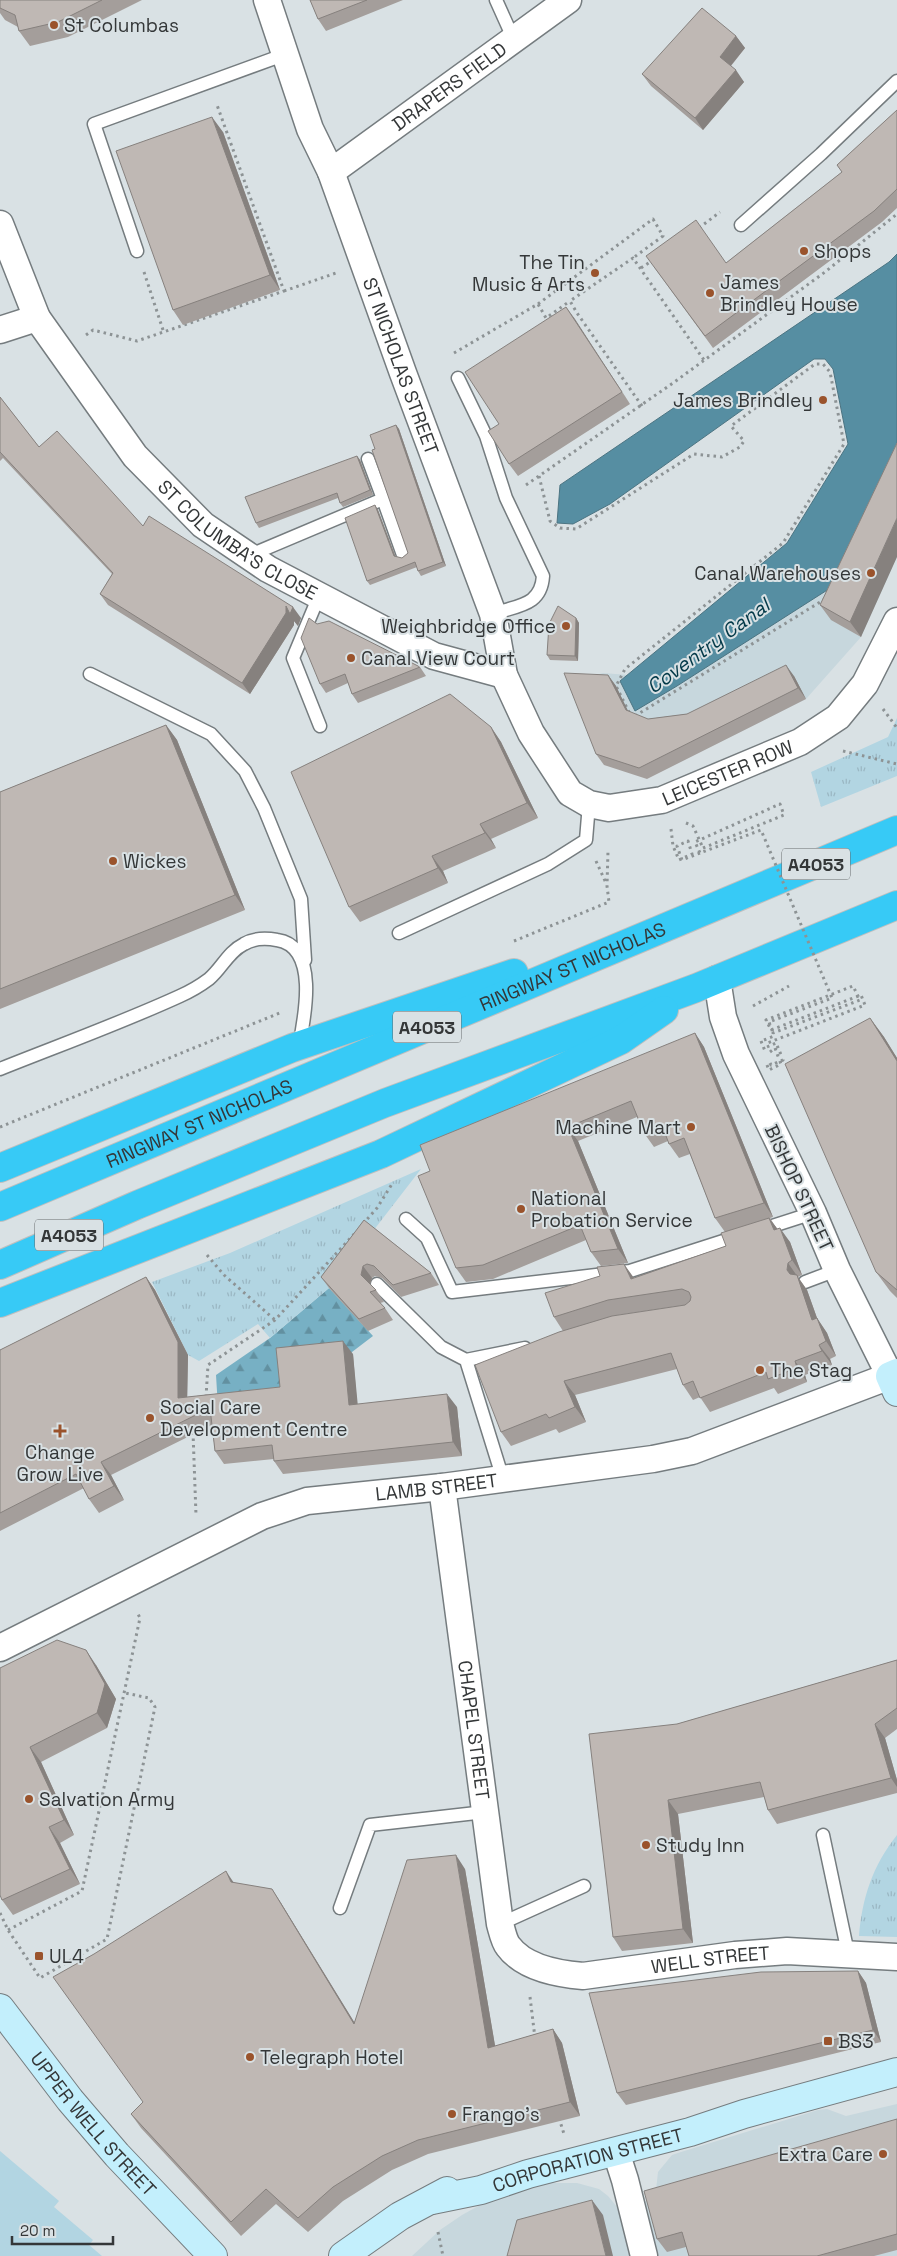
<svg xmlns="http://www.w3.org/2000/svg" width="897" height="2256" viewBox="0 0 897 2256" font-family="'Space Grotesk',sans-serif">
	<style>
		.built { fill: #c7d7dd }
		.grass { fill: #b2d5e2 }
		.forest { fill: url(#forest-firs) }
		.park { fill: url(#park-tufts) }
		.water { fill: #568ea2; stroke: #4c7482 }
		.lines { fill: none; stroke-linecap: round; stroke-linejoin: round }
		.lane-casing { stroke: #757c7f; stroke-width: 15 }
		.street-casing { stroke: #757c7f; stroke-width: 29 }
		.secondary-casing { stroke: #757c7f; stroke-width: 30 }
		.highway-casing { stroke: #bebfbf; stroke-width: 30 }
		.path { stroke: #8d9395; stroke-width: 3; stroke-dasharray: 2.5 4; stroke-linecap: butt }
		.lane { stroke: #fff; stroke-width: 12 }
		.street { stroke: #fff; stroke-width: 26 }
		.secondary { stroke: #c3effc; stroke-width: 28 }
		.highway { stroke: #37caf6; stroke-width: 28 }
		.path-bridge { stroke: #8d9395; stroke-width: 3; stroke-dasharray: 2.5 4; stroke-linecap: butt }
		.wall { fill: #a49e9b; fill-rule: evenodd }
		.shaded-wall { fill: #86817e }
		.building { fill: #bfb8b4; stroke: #86817e }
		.poi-dot { fill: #9a532c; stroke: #d9e1e4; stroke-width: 2 }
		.labels { text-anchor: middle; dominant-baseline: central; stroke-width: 4; stroke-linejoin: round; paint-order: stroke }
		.shield { fill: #d9e1e4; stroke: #666a6c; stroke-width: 1 }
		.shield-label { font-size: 18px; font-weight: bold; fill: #343738 }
		.poi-label { font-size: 19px; fill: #343738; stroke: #d9e1e4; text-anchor: start }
		.street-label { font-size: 19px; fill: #343738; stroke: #d9e1e4 }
		.water-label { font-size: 20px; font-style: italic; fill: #033948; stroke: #d9e1e4 }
	</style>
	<defs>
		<pattern id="forest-firs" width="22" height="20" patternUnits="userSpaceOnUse" patternTransform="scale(1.25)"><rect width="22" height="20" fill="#77b0c4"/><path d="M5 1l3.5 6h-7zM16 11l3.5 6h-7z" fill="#6290a0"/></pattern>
		<pattern id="park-tufts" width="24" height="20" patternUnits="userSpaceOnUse" patternTransform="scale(1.25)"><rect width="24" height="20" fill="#b2d5e2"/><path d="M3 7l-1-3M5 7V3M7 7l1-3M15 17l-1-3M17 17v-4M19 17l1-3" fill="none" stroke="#9ab7c3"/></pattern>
	</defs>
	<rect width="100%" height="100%" fill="#d9e1e4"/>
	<path class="built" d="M897,557L861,637L806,699L660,772L647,768L586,678L603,673L628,675L620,681L635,710L677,686L831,587Z
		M897,2104V2256H412L440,2230L462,2215L493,2198L548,2183H577L599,2189L608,2196L618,2208L655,2199L658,2172L672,2155L681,2152L818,2110L827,2109L846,2116Z"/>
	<path class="grass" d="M0,2151L59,2201L54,2207L93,2240L89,2245L102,2256H0Z"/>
	<path class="forest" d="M329,1288L373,1336L289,1400L218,1408L216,1375L270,1338Z"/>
	<path class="park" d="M897,718V776L821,807L811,772L888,737Z
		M421,1169L329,1288L270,1338L258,1324L199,1361L188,1355L152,1282L230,1253Z
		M897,1835V1937L859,1936C862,1898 873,1865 897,1835Z"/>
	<path class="water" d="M897,254V446L832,587L677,686L635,711L620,681L787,543L848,444L833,369L825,359H814L610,504L573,524L557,523L560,485L889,262Z"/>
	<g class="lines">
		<defs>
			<path id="lane" d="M496,0L514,40
				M741,225L821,154L897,81
				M137,251L94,124L286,54
				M458,378L486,436L506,498L543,576C541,606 518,605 493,614
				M368,459L383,499
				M248,556L383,499L403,555
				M319,596L293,658L320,726
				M90,674L211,734L245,771L264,808L301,899L305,960
				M399,933L548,864L586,840L589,804
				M0,1069C60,1045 121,1023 180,996C189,992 201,985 209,979C222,968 228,952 244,944C254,938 266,938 277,940C319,946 305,1016 299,1046
				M406,1219L427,1238L452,1292L630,1271L739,1236
				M760,1230L813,1213
				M805,1282L837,1270
				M377,1284L441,1347L466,1360
				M503,1479L466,1360L525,1348
				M823,1835L848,1953
				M340,1908L370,1825L485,1812
				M500,1924L584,1886"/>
			<g id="street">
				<path id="s1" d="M267,0L310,129L331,172L403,373L493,614L504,675L531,733L570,793L589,804L609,808L662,800L800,742L838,717L865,684L897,621"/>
				<path id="s2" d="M331,172L568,0"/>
				<path id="s3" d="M0,224L37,318L135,456L203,525L268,569L434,656L504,675"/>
				<path d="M0,330L37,318"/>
				<path id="s4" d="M442,1487L500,1924C502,1931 504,1941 508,1946C524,1968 558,1974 583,1976L735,1955L787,1951L897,1957"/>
				<path id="s5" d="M0,1648L262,1516L307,1501L442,1487L653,1459L692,1451L890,1376L837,1270L813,1213L736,1054L723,1017L717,979"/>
				<path d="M616,2152L625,2180L644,2256"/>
			</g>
			<g id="secondary">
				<path d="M897,1373L890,1376L897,1392"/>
				<path id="s6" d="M0,2008L70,2100L117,2155L213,2256"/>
				<path id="s7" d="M432,2200L481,2190L528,2174L690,2132L744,2114L897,2072"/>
				<path d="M343,2256L400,2216L447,2191"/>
			</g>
			<g id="highway">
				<path d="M0,1168L292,1048L514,973"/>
				<path id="s8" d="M0,1207L897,830"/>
				<path d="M0,1265L137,1205L385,1103L696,988L897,905"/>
				<path d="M0,1303L381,1154L621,1040L664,1010"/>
			</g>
		</defs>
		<use href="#lane" class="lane-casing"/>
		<use href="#street" class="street-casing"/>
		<use href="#secondary" class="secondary-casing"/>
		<use href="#highway" class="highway-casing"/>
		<path class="path" d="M699,228L720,212
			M641,268L653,260
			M144,272L164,333
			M284,291L336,273
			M538,304L653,219L663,236L633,258
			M86,335L93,330L137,341L284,291L217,105
			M454,353L538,304L546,318L570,301
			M642,406L577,313L570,301L633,258L704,360
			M539,476L550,521L560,528L576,529L694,454L722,457L740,447L744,441L731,426L815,364H823L830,372L844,444L783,543L625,669L616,686L631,716
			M526,485L673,383L825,272L897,214
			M883,709L897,728
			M635,716L825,599
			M843,751L897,764
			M686,823L693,826L703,848
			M671,829L673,846L679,860L692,854L688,841L677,846L682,860L700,853
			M596,861L606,883
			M514,941L609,902L607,886L608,851
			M753,1006L789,986
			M764,1040L774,1036L773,1033L860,1000L853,986L766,1020L771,1030L861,995L865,1005L765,1044
			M767,1047L776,1043L782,1057
			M770,1052L775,1048L779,1059
			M0,1127L282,1012
			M363,1224L377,1208L392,1184
			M207,1255L224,1275L275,1320
			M206,1397L208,1365L275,1320L356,1232
			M193,1432L196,1515
			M0,1913L8,1930L40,1978L107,1939L155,1707L149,1698L125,1693
			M8,1930L82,1891L140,1618L137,1612
			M530,1997L535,2038
			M559,2118L564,2134
			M438,2232L443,2256"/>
		<use href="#lane" class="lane"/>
		<use href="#street" class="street"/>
		<use href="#secondary" class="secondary"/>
		<use href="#highway" class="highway"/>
		<path class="path-bridge" d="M703,848L784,815L780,804L695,842L700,853L761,830L832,998L769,1022L773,1033
			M761,1041L765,1051
			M770,1063L771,1065L783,1060L782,1057
			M767,1065L769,1070L781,1064L779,1059"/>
	</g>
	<path class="wall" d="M0,0H142L68,37L30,46L19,31L18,27L5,20L0,13Z
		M310,0H403L326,31L318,19Z
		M736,36L745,48L731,66L744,82L703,130L651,86L642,74Z
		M897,110V208L882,222L713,348L654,267L726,263L842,172L837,165Z
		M223,132L280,290L183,325L173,310Z
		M566,307L630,404L518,476L509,464L499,424Z
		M0,397L39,447L143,526L301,618L298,626L294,621V625L250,694L108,605L100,594L112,574L3,458L0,461Z
		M396,425L399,429L446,566L421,576L418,571L417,567L370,585L367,581L375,505L378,510L396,557L402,558L408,553L375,449Z
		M897,443L861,637L831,620L820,605Z
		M357,456L360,460L373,495L343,507L340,503L338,498L259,528L256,523Z
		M576,618L579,623L578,661L550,660L547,655Z
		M317,624L420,667L426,676L358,703L352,694L348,683L326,693L320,684Z
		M608,675L616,686L628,712L648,719L687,714L794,676L806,699L647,779L604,765L596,754Z
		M166,725L177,740L245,910L0,1009V792Z
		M491,727L501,742L538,818L491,839L496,848L443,871L448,883L360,922L349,907Z
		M870,1018L884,1037L897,1058V1298L890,1291L876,1272Z
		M695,1033L704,1047L773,1217L770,1218L777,1229L790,1242L802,1275L798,1277L807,1290L817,1318L827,1333L836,1356L830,1359L832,1365L805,1375L807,1382L778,1394L774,1388L710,1412L700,1397L693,1400L683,1385L677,1369L575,1395L586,1422L559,1433L556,1429L511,1446L501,1432L563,1331L554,1317L634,1278L726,1246L725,1232L715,1218L690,1154L679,1158L669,1144L668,1141L654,1147L644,1133L637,1117L578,1141L628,1263L601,1266L591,1252L586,1240L493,1279L466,1282L456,1268L430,1171ZM685,1305L616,1316L619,1315Z
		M364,1220L431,1273L439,1285L401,1297L382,1278L375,1276L372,1278L370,1284L376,1290L384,1302L380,1303L385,1308L393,1320L368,1331L329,1288L321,1277Z
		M146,1277L155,1290L188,1355L187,1397L280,1387L353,1354L357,1404L457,1407L462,1456L283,1474L274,1461V1459L224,1464L215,1451L212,1425L111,1475L124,1500L99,1513L89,1499L84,1488L0,1531V1350Z
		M897,1660V1729L885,1738L897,1780V1793L777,1824L768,1810L764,1797L678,1814L693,1943L622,1951L613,1937L677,1724Z
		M96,1665L116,1699L107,1728L41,1762L74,1835L60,1843L80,1884L13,1915L2,1900L0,1668Z
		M465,1869L495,2046L553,2029L562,2043L580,2116L428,2154L392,2170L343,2201L308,2232L276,2204L241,2236L141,2128L131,2114L143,2103L234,1883L272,1889L281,1903L354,2022Z
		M858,1971L866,1983L881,2042L626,2105L617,2093Z
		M897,2119V2250L874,2256H689L686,2247L667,2252L657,2239Z"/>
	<path class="shaded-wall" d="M736,36L745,48L728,69L720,57Z
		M736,70L744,82L703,130L695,118Z
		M212,117L223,132L280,290L270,275Z
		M566,307L575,319L630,404L622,392Z
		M396,425L399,429L446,566L443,562Z
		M357,456L360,460L373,495L370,490Z
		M375,505L378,510L397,561L394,556Z
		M897,518V557L861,637L850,622Z
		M286,606L293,607L301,618L298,626L294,621V625L250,694L242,683Z
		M576,618L579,623L578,661L575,656Z
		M786,665L794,676L806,699L798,688Z
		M608,675L616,686L633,721L626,710Z
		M166,725L177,740L245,910L235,895Z
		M491,727L501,742L538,818L527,803Z
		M480,824L491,839L496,848L485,833Z
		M432,856L443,871L448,883L438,868Z
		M870,1018L884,1037L897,1058V1061Z
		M695,1033L704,1047L773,1217L764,1203Z
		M568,1127L578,1141L628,1263L618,1249Z
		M769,1218L780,1232L774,1230Z
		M780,1228L790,1242L802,1275L792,1260Z
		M788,1263L807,1290L817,1318L827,1333L836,1356L812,1320L797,1284L787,1270Z
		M624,1264L634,1278L631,1279Z
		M363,1266L372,1278L369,1287L361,1275Z
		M146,1277L155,1290L188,1355L187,1411L178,1398Z
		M343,1341L353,1354L359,1418L349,1405Z
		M819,1345L830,1359L832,1365L822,1351Z
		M795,1361L805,1375L807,1382L797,1368Z
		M564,1381L575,1395L586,1422L575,1407Z
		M447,1394L457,1407L462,1456L453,1442Z
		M101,1462L111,1475L124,1500L114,1486Z
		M86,1650L96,1665L116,1699L107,1728L97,1713Z
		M875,1724L885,1738L897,1780V1787L891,1778Z
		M30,1747L41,1762L74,1835L64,1820Z
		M668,1800L678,1814L693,1943L683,1929Z
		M49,1827L60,1843L80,1884L70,1869Z
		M456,1855L465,1869L498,2063L488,2048Z
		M226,1871L236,1886L231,1882Z
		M272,1889L281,1903L364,2038L354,2024Z
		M858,1971L866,1983L881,2042L873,2030Z
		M553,2029L562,2043L580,2116L570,2102Z
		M592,2200L603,2215L613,2256H606Z"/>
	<path class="building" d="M0,0H102L58,22L19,31L15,15L0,8Z
		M310,0H367L318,19Z
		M702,8L736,36L720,57L736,70L695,118L642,74Z
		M897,110V189L874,211L705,336L646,256L696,220L726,263L842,172L837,165Z
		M212,117L270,275L173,310L116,151Z
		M566,307L622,392L509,464L488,431L499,424L465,372Z
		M0,397L39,447L57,431L143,526L149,516L293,607L290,614L286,606V613L242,683L100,594L113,573L0,452Z
		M396,425L443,562L418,571L415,562L367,581L345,518L375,505L394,556L402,558L408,553L372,450L375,449L370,435Z
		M897,443V518L850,622L820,605Z
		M357,456L370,490L340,503L337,493L256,523L245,497Z
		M558,606L576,618L575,656L547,655L549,624Z
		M309,618L317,624L329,621L420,667L352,694L345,674L320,684L301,638Z
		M786,665L798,688L639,768L596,754L564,673L608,675L626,710L648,719L687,714Z
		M450,694L491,727L527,803L480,824L485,833L432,856L438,868L349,907L291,772Z
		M166,725L235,895L0,989V792Z
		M870,1018L897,1061V1290L876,1272L785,1064Z
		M695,1033L764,1203L715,1218L684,1138L669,1144L662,1125L644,1133L631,1101L568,1127L618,1249L591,1252L580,1225L483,1265L456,1268L418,1176L430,1171L420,1145Z
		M769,1218L774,1230L780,1228L792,1260L788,1263L787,1270L790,1274L797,1275L812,1320L817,1318L826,1341L819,1345L822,1351L795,1361L797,1368L768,1379L766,1372L700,1398L693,1381L683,1385L671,1353L564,1381L575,1407L549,1418L546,1414L501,1432L475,1365L559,1332L612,1316L685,1305L690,1301L691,1297L689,1292L682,1289L608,1300L554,1317L545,1293L600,1276L597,1267L624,1264L631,1279L726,1246L721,1233Z
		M364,1220L431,1273L393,1285L374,1266L367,1264L363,1266L361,1275L376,1290L370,1292L385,1308L359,1319L321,1277Z
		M146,1277L178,1342V1398L280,1387L276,1348L343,1341L349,1405L447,1394L453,1442L274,1461L272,1445L215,1451L210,1408L101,1462L114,1486L89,1499L76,1474L0,1513V1350Z
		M57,1640L86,1650L105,1684L97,1713L30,1747L64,1820L49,1827L70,1869L2,1900L0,1895V1668Z
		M897,1660V1708L875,1724L891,1778L768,1810L760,1782L668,1800L683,1929L613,1937L589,1734L677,1724Z
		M456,1855L488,2048L553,2029L570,2102L418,2140L382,2156L333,2187L298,2218L266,2189L231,2222L131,2114L143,2102L53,1977L94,1954L226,1871L231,1882L272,1889L354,2024L407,1860Z
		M858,1971L873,2030L617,2093L589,1993L761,1972Z
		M897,2119V2234L817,2256H689L682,2232L657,2239L644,2191Z
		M592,2200L606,2256H507L517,2220Z"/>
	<g class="poi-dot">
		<circle cx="54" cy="25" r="5"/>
		<circle cx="804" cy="251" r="5"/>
		<circle cx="595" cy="273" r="5"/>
		<circle cx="710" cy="293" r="5"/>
		<circle cx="823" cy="400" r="5"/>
		<circle cx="871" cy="573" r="5"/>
		<circle cx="566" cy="626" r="5"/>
		<circle cx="351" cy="658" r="5"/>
		<circle cx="113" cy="861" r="5"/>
		<circle cx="691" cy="1127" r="5"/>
		<circle cx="521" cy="1209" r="5"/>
		<circle cx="760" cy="1370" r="5"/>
		<circle cx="150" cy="1418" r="5"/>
		<path d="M57.5 1423.5h5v5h5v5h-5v5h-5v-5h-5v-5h5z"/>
		<circle cx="29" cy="1799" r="5"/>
		<circle cx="646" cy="1845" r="5"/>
		<rect x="34" y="1951" width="10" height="10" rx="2.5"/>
		<rect x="823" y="2036" width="10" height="10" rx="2.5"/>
		<circle cx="250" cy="2057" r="5"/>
		<circle cx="452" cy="2114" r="5"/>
		<circle cx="883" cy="2154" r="5"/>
	</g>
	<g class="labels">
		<g class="shield">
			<rect x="782" y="848.5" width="68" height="31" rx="4"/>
			<rect x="393" y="1011.5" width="68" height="31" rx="4"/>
			<rect x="35" y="1219.5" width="68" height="31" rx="4"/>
		</g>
		<g class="shield-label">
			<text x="816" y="864">A4053</text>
			<text x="427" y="1027">A4053</text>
			<text x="69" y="1235">A4053</text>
		</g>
		<g class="poi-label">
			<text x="64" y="25">St Columbas</text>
			<text x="814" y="251">Shops</text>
			<text x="585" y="262" text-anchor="end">The Tin<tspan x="585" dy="22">Music &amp; Arts</tspan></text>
			<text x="720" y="282">James<tspan x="720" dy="22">Brindley House</tspan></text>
			<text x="813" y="400" text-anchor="end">James Brindley</text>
			<text x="861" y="573" text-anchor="end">Canal Warehouses</text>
			<text x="556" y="626" text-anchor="end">Weighbridge Office</text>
			<text x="361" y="658">Canal View Court</text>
			<text x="123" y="861">Wickes</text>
			<text x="681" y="1127" text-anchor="end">Machine Mart</text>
			<text x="531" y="1198">National<tspan x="531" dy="22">Probation Service</tspan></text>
			<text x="770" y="1370">The Stag</text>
			<text x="160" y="1407">Social Care<tspan x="160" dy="22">Development Centre</tspan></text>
			<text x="60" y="1452" text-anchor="middle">Change<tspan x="60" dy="22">Grow Live</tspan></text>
			<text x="39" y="1799">Salvation Army</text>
			<text x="656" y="1845">Study Inn</text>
			<text x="49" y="1956">UL4</text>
			<text x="838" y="2041">BS3</text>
			<text x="260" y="2057">Telegraph Hotel</text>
			<text x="462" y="2114">Frango's</text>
			<text x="873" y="2154" text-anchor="end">Extra Care</text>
		</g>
		<g class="street-label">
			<text stroke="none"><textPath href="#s2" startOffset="146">DRAPERS FIELD</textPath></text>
			<text stroke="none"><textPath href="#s1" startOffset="390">ST NICHOLAS STREET</textPath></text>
			<text stroke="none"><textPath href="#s3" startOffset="404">ST COLUMBA'S CLOSE</textPath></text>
			<text stroke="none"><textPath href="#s1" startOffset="1019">LEICESTER ROW</textPath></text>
			<text stroke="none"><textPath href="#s8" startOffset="621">RINGWAY ST NICHOLAS</textPath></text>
			<text stroke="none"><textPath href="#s8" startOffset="216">RINGWAY ST NICHOLAS</textPath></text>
			<text transform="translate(799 1188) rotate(65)">BISHOP STREET</text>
			<text stroke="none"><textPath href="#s5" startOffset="471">LAMB STREET</textPath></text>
			<text stroke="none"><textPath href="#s4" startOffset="245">CHAPEL STREET</textPath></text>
			<text stroke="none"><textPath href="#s4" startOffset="676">WELL STREET</textPath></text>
			<text stroke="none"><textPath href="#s6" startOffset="149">UPPER WELL STREET</textPath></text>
			<text stroke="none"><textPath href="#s7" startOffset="161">CORPORATION STREET</textPath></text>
		</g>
		<g class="water-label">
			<text transform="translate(708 646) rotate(-36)">Coventry Canal</text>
		</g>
	</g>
	<path d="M12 2236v8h101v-8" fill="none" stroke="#343738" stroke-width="2.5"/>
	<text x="20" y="2236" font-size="15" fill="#343738" stroke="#d9e1e4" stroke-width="4" paint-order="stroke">20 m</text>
</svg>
